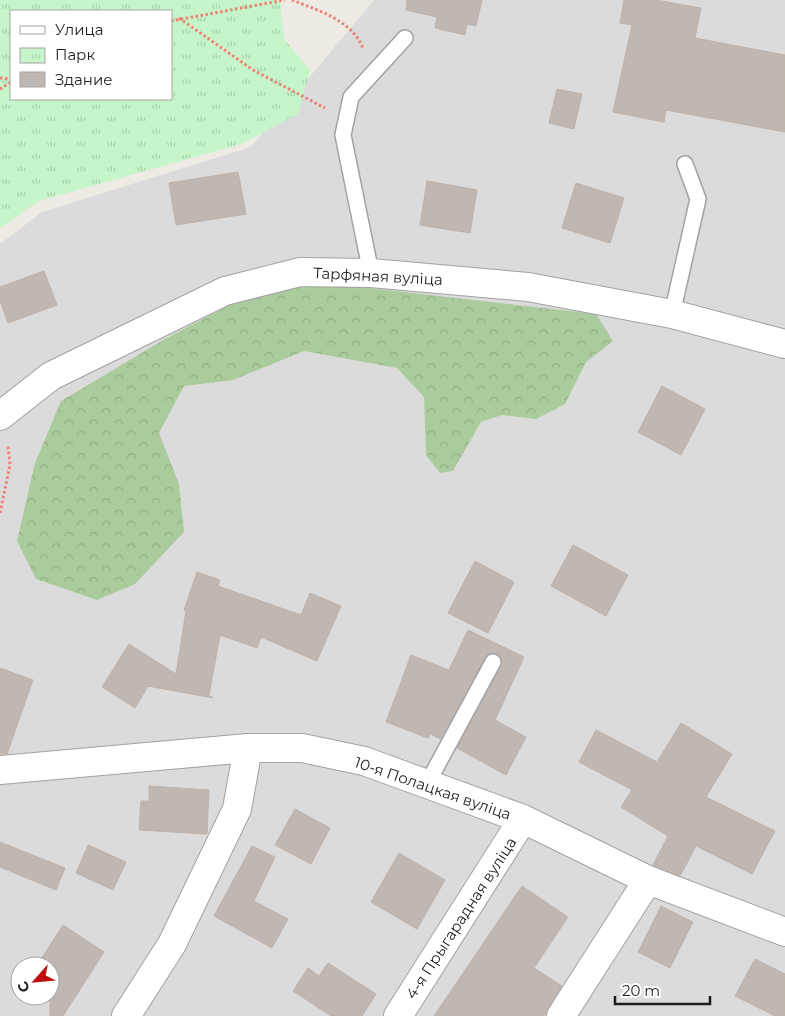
<svg xmlns="http://www.w3.org/2000/svg" width="785" height="1016" viewBox="0 0 785 1016" font-family="Montserrat,sans-serif">
	<style>
		.residential { fill: #dcdbdb; fill-rule: evenodd }
		.forest { fill: url(#forest-crowns) }
		.park { fill: url(#park-tufts); fill-rule: evenodd }
		.building { fill: #beb7b2; stroke: #bfb2a8 }
		.lines { fill: none; stroke-linecap: round; stroke-linejoin: round }
		.lane-casing { stroke: #a2a2a2; stroke-width: 18 }
		.street-casing { stroke: #a2a2a2; stroke-width: 30 }
		.path { stroke: #ef8175; stroke-width: 3; stroke-dasharray: 2.5 2.5; stroke-linecap: butt }
		.lane { stroke: #fff; stroke-width: 15 }
		.street { stroke: #fff; stroke-width: 28 }
		.labels { text-anchor: middle; dominant-baseline: central; stroke-width: 4.5; stroke-linejoin: round; paint-order: stroke }
		.street-label { font-size: 15px; fill: #1e1e1e; stroke: #fff }
	</style>
	<defs>
		<pattern id="forest-crowns" width="20" height="18" patternUnits="userSpaceOnUse" patternTransform="scale(1.25)"><rect width="20" height="18" fill="#aacb9c"/><path d="M2 6a3 3 0 1 1 6 0M12 15a3 3 0 1 1 6 0" fill="none" stroke="#92ae86"/></pattern>
		<pattern id="park-tufts" width="24" height="20" patternUnits="userSpaceOnUse" patternTransform="scale(1.25)"><rect width="24" height="20" fill="#c5f5c8"/><path d="M3 7l-1-3M5 7V3M7 7l1-3M15 17l-1-3M17 17v-4M19 17l1-3" fill="none" stroke="#a9d2ab"/></pattern>
	</defs>
	<rect width="100%" height="100%" fill="#eeebe5"/>
	<path class="residential" d="M374,0H785V1016H0V244L42,212L251,147ZM20,966H50V996H20Z"/>
	<path class="forest" d="M317,282L596,314L613,341L586,362L565,404L536,419L502,415L481,422L453,471L440,473L426,455L424,397L397,368L304,351L233,380L184,386L159,433L179,484L184,532L135,584L97,600L36,579L17,541L35,463L61,401L165,339L232,304Z"/>
	<path class="park" d="M0,0H280L284,39L310,70L298,114L241,144L39,201L0,228ZM11,11H171V99H11Z"/>
	<path class="building" d="M407,0H482L476,26L467,24L465,35L435,28L437,17L406,10Z
		M624,0H656L701,8L695,38L785,55V132L666,110L664,122L613,112L632,25L620,23Z
		M557,89L582,94L574,129L549,123Z
		M238,172L246,214L176,225L169,183Z
		M427,181L477,190L470,233L420,225Z
		M576,183L624,198L610,243L562,228Z
		M44,271L57,305L8,323L0,301V287Z
		M662,386L705,409L681,455L638,432Z
		M573,545L628,575L606,616L551,586Z
		M475,561L514,582L488,633L448,613Z
		M197,572L220,580L218,586L301,615L310,593L341,606L317,661L261,637L257,648L220,635L209,695L213,698L148,686L135,708L102,687L129,644L176,674L186,611L184,610Z
		M468,630L524,657L495,720L526,737L506,775L457,748L501,666V658L497,654H489L485,658L441,739L430,734L428,738L386,722L411,655L449,670Z
		M0,668L33,680L7,754H0Z
		M681,723L732,754L706,797L775,831L752,874L696,846L680,876L653,865L668,836L621,807L632,790L579,762L596,730L657,762Z
		M149,786L209,790L207,834L139,830L141,801H149Z
		M295,809L330,828L311,864L275,845Z
		M0,842L65,868L56,890L0,867Z
		M88,845L126,862L113,890L76,873Z
		M252,846L275,857L254,901L288,919L272,948L214,916Z
		M399,853L445,880L417,929L371,902Z
		M522,886L568,917L534,968L562,986L544,1016H434Z
		M661,906L693,922L670,968L638,952Z
		M63,925L104,952L63,1016H50V966L38,964Z
		M755,959L785,974V1016H775L735,996Z
		M328,963L376,994L362,1016H331L293,991L308,968L319,976Z"/>
	<g class="lines">
		<defs>
			<path id="lane" d="M371,273L343,135L351,97L405,38
				M672,314L698,199L685,164
				M427,784L493,662"/>
			<path id="street" d="M0,416L51,376L225,291L300,272L371,273L528,287L672,314L785,344
				M0,770L248,748H302L364,761L523,819L648,880L785,932
				M126,1016L172,944L237,809L248,748
				M398,1016L523,819
				M561,1016L648,880"/>
		</defs>
		<use href="#lane" class="lane-casing"/>
		<use href="#street" class="street-casing"/>
		<path class="path" d="M292,0C317,10 354,21 363,49
			M179,18L253,70L325,108
			M171,21L285,0
			M0,78L11,79
			M0,89L11,82
			M0,513L10,465L8,445"/>
		<use href="#lane" class="lane"/>
		<use href="#street" class="street"/>
	</g>
	<g class="labels">
		<g class="street-label">
			<text transform="translate(378 276) rotate(3)">Тарфяная вуліца</text>
			<text transform="translate(433 788) rotate(19)">10-я Полацкая вуліца</text>
			<text transform="translate(461 918) rotate(-57)">4-я Прыгарадная вуліца</text>
		</g>
	</g>
	<rect x="10" y="10" width="162" height="90" fill="#ffffff" stroke="#a5a5a5"/>
	<rect x="20" y="26" width="25" height="8" fill="#ffffff" stroke="#a5a5a5"/>
	<text x="55" y="35" font-size="15" fill="#1e1e1e">Улица</text>
	<rect x="20" y="48" width="25" height="15" fill="url(#park-tufts)" stroke="#a5a5a5"/>
	<text x="55" y="60" font-size="15" fill="#1e1e1e">Парк</text>
	<rect x="20" y="72" width="25" height="15" fill="#beb7b2" stroke="#a5a5a5"/>
	<text x="55" y="85" font-size="15" fill="#1e1e1e">Здание</text>
	<g transform="translate(35 981) rotate(243)"><circle r="24" fill="#ffffff" stroke="#a5a5a5"/>
	<path d="M0-4L9 19L0 12L-9 19Z" fill="#bd0f10"/>
	<text y="-8" font-size="14" font-weight="bold" text-anchor="middle" fill="#1e1e1e">С</text>
	</g>
	<path d="M615 996v8h95v-8" fill="none" stroke="#1e1e1e" stroke-width="2.5"/>
	<text x="622" y="996" font-size="15" fill="#1e1e1e" stroke="#ffffff" stroke-width="4" paint-order="stroke">20 m</text>
</svg>
